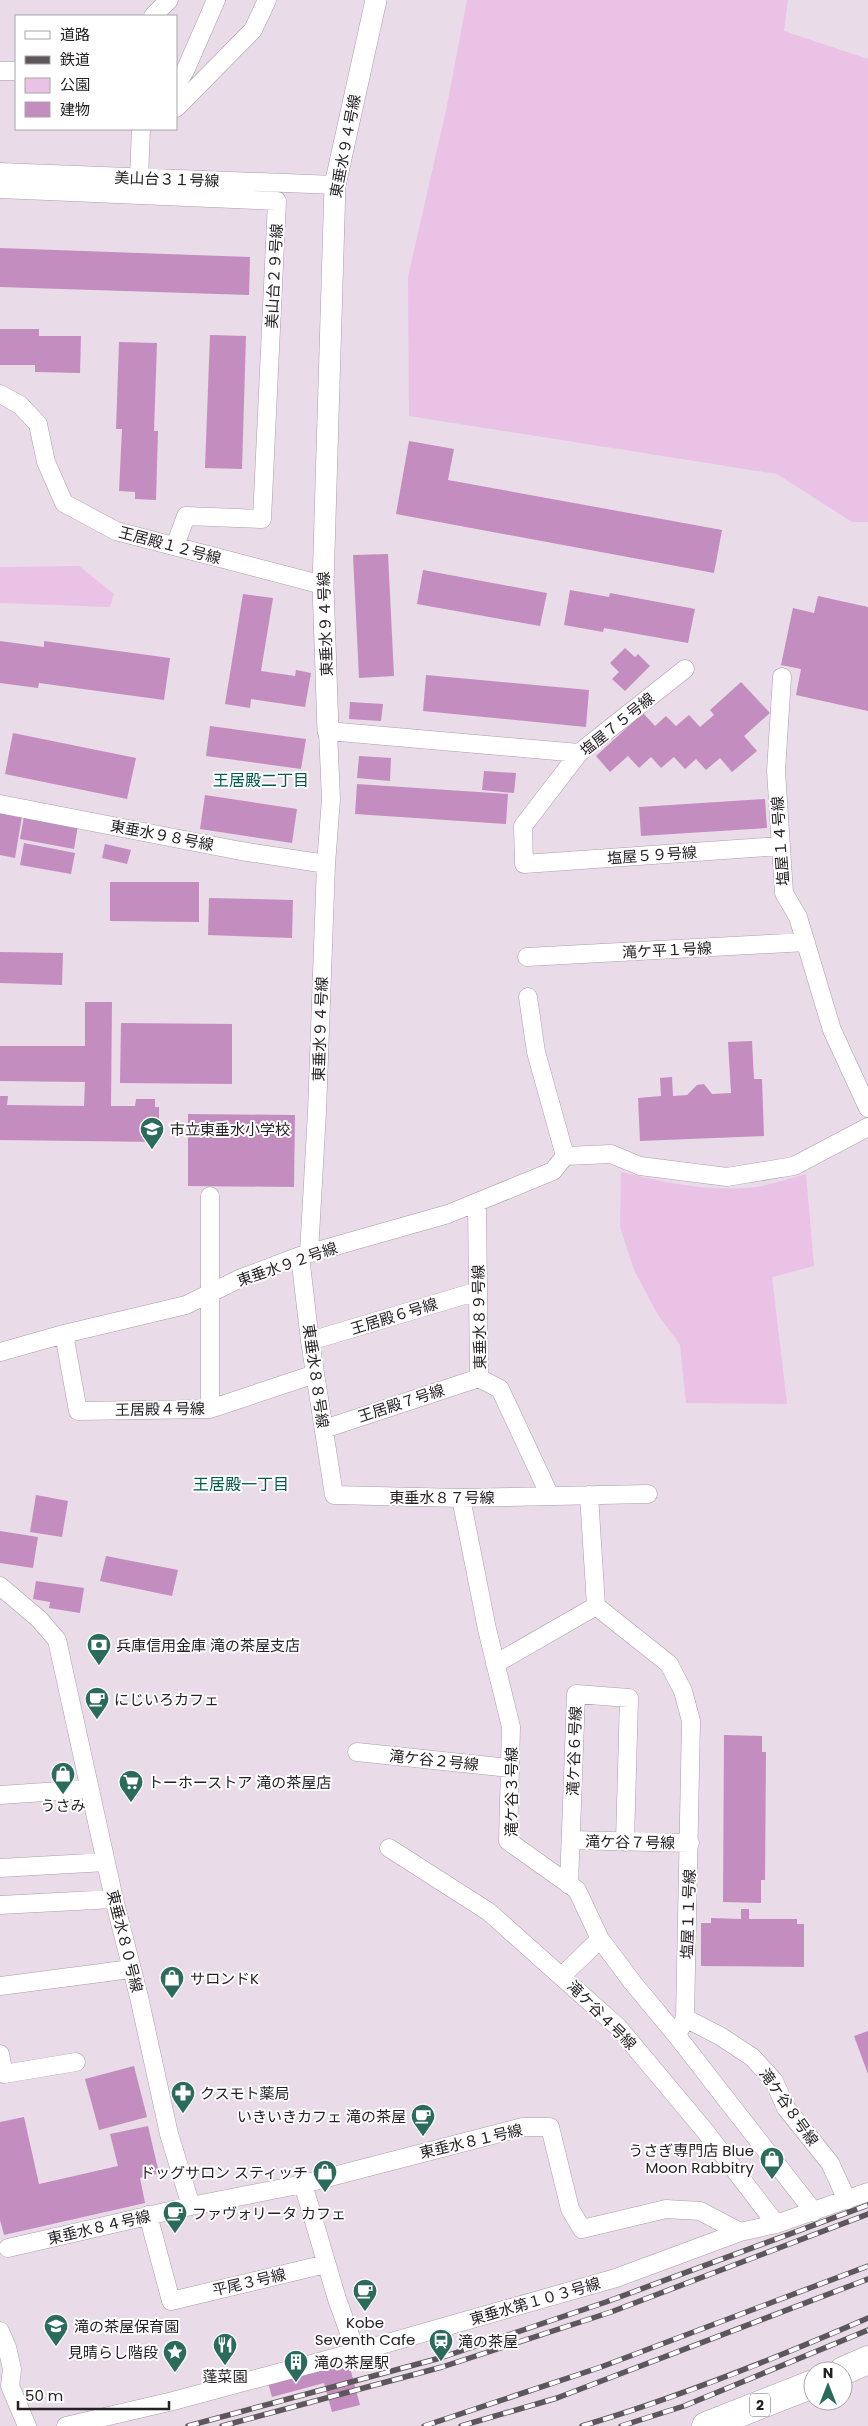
<svg xmlns="http://www.w3.org/2000/svg" width="868" height="2426" viewBox="0 0 868 2426" font-family="Poppins,'Noto Sans JP',sans-serif">
	<style>
		.green { fill: #e9c2e6 }
		.building { fill: #c38dc0 }
		.lines { fill: none; stroke-linecap: round; stroke-linejoin: round }
		.minor-casing { stroke: #ab9daa; stroke-width: 19 }
		.tertiary-casing { stroke: #ab9daa; stroke-width: 22 }
		.trunk-casing { stroke: #ab9daa; stroke-width: 29 }
		.minor { stroke: #fff; stroke-width: 18 }
		.tertiary { stroke: #fff; stroke-width: 21 }
		.trunk { stroke: #fff; stroke-width: 28 }
		.rail-casing { stroke: #5e565d; stroke-width: 5.5 }
		.rail { stroke: #fff; stroke-width: 4; stroke-dasharray: 11; stroke-linecap: butt }
		.labels { text-anchor: middle; dominant-baseline: central; stroke-width: 4; stroke-linejoin: round; paint-order: stroke }
		.shield { fill: #fff; stroke: #666366; stroke-width: 1 }
		.shield-label { font-size: 14px; font-weight: bold; fill: #252024 }
		.street-label { font-size: 15px; fill: #252024; stroke: #fff }
		.poi-label { font-size: 15px; fill: #252024; stroke: #fff; text-anchor: start }
		.neighbourhood-label { font-size: 16px; fill: #005a49; stroke: #fff }
	</style>
	<rect width="100%" height="100%" fill="#e9dbe8"/>
	<path class="green" d="M467,0H788L784,31L868,59V522H852L777,474L409,416L408,277L447,106Z
		M79,566L114,594L110,607L0,603V567Z
		M621,1172C663,1182 703,1191 746,1188C766,1187 787,1179 806,1174L814,1266L772,1277L787,1404L686,1403L680,1345L658,1315L634,1270L620,1227Z"/>
	<path class="building" d="M0,248L250,257L249,295L0,287Z
		M0,329H39V336H81L80,373L35,372V365H0Z
		M210,335L246,336L242,469L205,468Z
		M119,342L157,343L154,431H158L156,500L135,499V492L119,491L122,429H116Z
		M409,441L454,449L448,480L722,530L714,573L396,514Z
		M388,554L394,676L359,678L353,555Z
		M423,570L547,593L540,626L417,604Z
		M570,590L609,597L610,593L695,609L688,643L604,628L603,632L564,625Z
		M243,594L273,598L261,671L295,676L296,670L311,673L305,707L251,699L250,708L225,704Z
		M818,596L868,607V711L796,695L801,669L781,665L793,608L814,613Z
		M0,641L44,647V641L170,658L164,700L39,683L38,688L0,683Z
		M625,648L635,657L638,654L650,666L625,691L612,679L619,672L610,663Z
		M426,675L589,690L586,727L423,711Z
		M741,682L770,713L744,736L757,751L732,772L720,758L706,770L696,759L685,769L674,757L661,768L651,757L639,768L628,756L610,772L596,756L643,713L655,726L666,716L676,726L689,715L700,727L714,715L710,710Z
		M350,702L383,704L381,721L349,719Z
		M210,726L306,739L301,769L206,756Z
		M13,733L136,758L127,799L5,774Z
		M359,756L391,758L390,781L357,778Z
		M484,771L516,773L514,793L482,790Z
		M357,784L508,794L506,824L355,814Z
		M205,795L297,809L292,843L200,829Z
		M765,799L767,828L641,836L639,807Z
		M0,811L22,816L15,858L0,855Z
		M24,816L78,825L74,849L20,839Z
		M24,843L75,853L71,874L20,865Z
		M105,844L131,850L127,864L102,858Z
		M110,882H199V922L110,921Z
		M209,898L293,900L292,938L208,935Z
		M0,952L63,953L62,985L0,983Z
		M85,1002H112L111,1106H135L136,1099H155V1107H159V1142L0,1140V1096H8L7,1105L84,1106L85,1082L0,1081V1046H85Z
		M121,1023L232,1024V1084L120,1083Z
		M752,1041L754,1079H762L764,1136L640,1141L638,1098L661,1096L660,1078L672,1077L673,1096L687,1095L697,1085L704,1084L712,1094L731,1093L728,1042Z
		M188,1114L295,1115L294,1187L188,1186Z
		M36,1495L68,1501L62,1537L30,1532Z
		M0,1531L38,1537L33,1568L0,1563Z
		M106,1556L178,1570L172,1596L100,1581Z
		M36,1581L84,1588L80,1613L49,1608L50,1602L33,1599Z
		M724,1735L762,1736V1752H766L765,1880H761V1903L723,1902Z
		M741,1909H749V1919H797V1924H804V1967L701,1966V1923H711V1918L741,1919Z
		M868,2031V2074L854,2036Z
		M134,2066L147,2117L99,2130L85,2079Z
		M24,2117L39,2184L118,2166L110,2134L148,2126L159,2173L140,2178L145,2203L4,2235L0,2220V2122Z
		M349,2364L360,2405L332,2412L324,2383L272,2397L268,2383L320,2369Z"/>
	<g class="lines">
		<defs>
			<path id="minor" d="M153,16L169,0
				M0,71H16
				M176,85L185,71L216,0
				M176,108L253,30L267,0
				M0,172L335,185
				M139,178L141,129
				M0,189L277,201L262,519L186,516L175,546
				M0,394L20,405L38,424L46,462L64,503L116,531L323,585
				M685,669L579,753L523,826L524,864L780,846
				M782,677L776,771L784,893L798,917L832,1030L868,1108
				M0,804L241,851L326,864
				M527,957L806,942
				M528,997L536,1052L565,1156
				M565,1156L611,1154L640,1166L727,1177L794,1166L868,1127
				M477,1204L479,1378L500,1389L550,1496
				M309,1253L317,1112L326,864L331,799L328,731L579,753
				M300,1256L310,1341L334,1495L461,1498L648,1494
				M64,1334L78,1411L210,1409L315,1374
				M310,1341L478,1291
				M0,1352L64,1334L186,1305L239,1279L300,1256L448,1214L553,1171L565,1156
				M210,1409V1196
				M324,1429L479,1378
				M589,1495L596,1606
				M461,1498L487,1629L511,1727L508,1841L577,1890L600,1939L633,1983L677,2036
				M0,1586L39,1619L57,1640L114,1899L139,1997L169,2134L191,2206L303,2184L523,2127H550L570,2209L582,2229L666,2209L700,2211L740,2232
				M596,1606L669,1664L683,1691L691,1721L685,2018L677,2036L814,2212
				M495,1664L596,1606
				M357,1752L510,1768
				M0,1795L89,1789
				M571,1840L690,1843
				M389,1848L489,1912L618,2027L705,2131L776,2224
				M0,1868L106,1862
				M569,1885L576,1694L629,1698L625,1842
				M0,1905L114,1899
				M562,1976L600,1939
				M0,1986L131,1969
				M685,2018L720,2036L752,2057L774,2081L786,2108L830,2163L847,2200
				M0,2054L4,2074L76,2062
				M303,2184L337,2299L356,2352
				M148,2215L171,2301L326,2264
				M8,2248L191,2206
				M0,2331L7,2347L12,2369L10,2386L27,2426
				M66,2426L173,2401L356,2352L616,2278L740,2232L776,2224L868,2192"/>
			<path id="tertiary" d="M328,731L323,585L335,185L376,0"/>
			<path id="trunk" d="M843,2371L868,2360
				M706,2426L813,2384"/>
		</defs>
		<use href="#minor" class="minor-casing"/>
		<use href="#tertiary" class="tertiary-casing"/>
		<use href="#trunk" class="trunk-casing"/>
		<use href="#minor" class="minor"/>
		<use href="#tertiary" class="tertiary"/>
		<use href="#trunk" class="trunk"/>
		<defs>
			<path id="rail" d="M188,2426L440,2358L606,2302L868,2205
				M222,2426L442,2367L611,2312L868,2214
				M424,2426L601,2367L868,2266
				M461,2426L557,2398L868,2279
				M582,2426C680,2397 774,2359 868,2318
				M621,2426L684,2406L868,2330"/>
		</defs>
		<use href="#rail" class="rail-casing"/>
		<use href="#rail" class="rail"/>
	</g>
	<defs>
		<symbol id="school-pin" viewBox="-11 -11 22 30"><path d="M0 17L-7.5 6A9.5 9.5 0 1 1 7.5 6Z" fill="#2a6b5b" stroke="#fff"/><path d="M0-5L7-2L0 1L-7-2ZM-4 1L0 2.5L4 1V4Q0 6-4 4Z" fill="#fff"/></symbol>
		<symbol id="bank-pin" viewBox="-11 -11 22 30"><path d="M0 17L-7.5 6A9.5 9.5 0 1 1 7.5 6Z" fill="#2a6b5b" stroke="#fff"/><path d="M-6-4H6V4H-6ZM0-2.3a2.3 2.3 0 1 0 0 4.6a2.3 2.3 0 1 0 0-4.6Z" fill="#fff"/></symbol>
		<symbol id="cafe-pin" viewBox="-11 -11 22 30"><path d="M0 17L-7.5 6A9.5 9.5 0 1 1 7.5 6Z" fill="#2a6b5b" stroke="#fff"/><path d="M-5.5-4.5H6V0H3Q3 3.5 0 3.5H-2.5Q-5.5 3.5-5.5 0ZM3-3.2v2h1.7v-2ZM-6 4.5H4V6H-6Z" fill="#fff"/></symbol>
		<symbol id="shop-pin" viewBox="-11 -11 22 30"><path d="M0 17L-7.5 6A9.5 9.5 0 1 1 7.5 6Z" fill="#2a6b5b" stroke="#fff"/><path d="M-5-2.5h2.3a2.7 3.5 0 0 1 5.4 0H5L5.5 6h-11ZM-1.5-2.5h3a1.5 2.3 0 0 0-3 0Z" fill="#fff"/></symbol>
		<symbol id="supermarket-pin" viewBox="-11 -11 22 30"><path d="M0 17L-7.5 6A9.5 9.5 0 1 1 7.5 6Z" fill="#2a6b5b" stroke="#fff"/><path d="M-6-5.5h2.5l.6 2H6L4.5 2H-2.5L-4.4-4H-6ZM-1.5 3.2a1.3 1.3 0 1 0 .1 0ZM3 3.2a1.3 1.3 0 1 0 .1 0Z" fill="#fff"/></symbol>
		<symbol id="pharmacy-pin" viewBox="-11 -11 22 30"><path d="M0 17L-7.5 6A9.5 9.5 0 1 1 7.5 6Z" fill="#2a6b5b" stroke="#fff"/><path d="M-2-6h4v4h4v4h-4v4h-4v-4h-4v-4h4Z" fill="#fff"/></symbol>
		<symbol id="station-pin" viewBox="-11 -11 22 30"><path d="M0 17L-7.5 6A9.5 9.5 0 1 1 7.5 6Z" fill="#2a6b5b" stroke="#fff"/><path d="M-3-6H3Q5-6 5-4V2Q5 4 3 4L4.5 6H3L1.5 4h-3L-3 6H-4.5L-3 4Q-5 4-5 2V-4Q-5-6-3-6ZM-3.5-4v3h7v-3ZM-3.5 1v1.5H-2V1ZM2 1v1.5H3.5V1Z" fill="#fff"/></symbol>
		<symbol id="restaurant-pin" viewBox="-11 -11 22 30"><path d="M0 17L-7.5 6A9.5 9.5 0 1 1 7.5 6Z" fill="#2a6b5b" stroke="#fff"/><path d="M-5-6h1v4h1v-4h1v4h1v-4h1v5L-1.5 .5V6h-2V.5L-5-1ZM5-6V6H3V1.5H1.5Q1.5-4 5-6Z" fill="#fff"/></symbol>
		<symbol id="sight-pin" viewBox="-11 -11 22 30"><path d="M0 17L-7.5 6A9.5 9.5 0 1 1 7.5 6Z" fill="#2a6b5b" stroke="#fff"/><path d="M0-6L1.8-2.2L6-1.7L2.9 1.2L3.7 5.4L0 3.3L-3.7 5.4L-2.9 1.2L-6-1.7L-1.8-2.2Z" fill="#fff"/></symbol>
		<symbol id="building-pin" viewBox="-11 -11 22 30"><path d="M0 17L-7.5 6A9.5 9.5 0 1 1 7.5 6Z" fill="#2a6b5b" stroke="#fff"/><path d="M-4-6H4V6H1V3H-1V6H-4ZM-2.5-4.3h1.7v1.8h-1.7ZM.8-4.3h1.7v1.8H.8ZM-2.5-1h1.7V.8h-1.7ZM.8-1h1.7V.8H.8Z" fill="#fff"/></symbol>
	</defs>
	<g fill-rule="evenodd">
		<use href="#school-pin" x="138" y="1115" width="28" height="38"/>
		<use href="#bank-pin" x="85" y="1631" width="28" height="38"/>
		<use href="#cafe-pin" x="83" y="1685" width="28" height="38"/>
		<use href="#shop-pin" x="49" y="1760" width="28" height="38"/>
		<use href="#supermarket-pin" x="117" y="1768" width="28" height="38"/>
		<use href="#shop-pin" x="158" y="1964" width="28" height="38"/>
		<use href="#pharmacy-pin" x="169" y="2079" width="28" height="38"/>
		<use href="#cafe-pin" x="409" y="2102" width="28" height="38"/>
		<use href="#shop-pin" x="758" y="2145" width="28" height="38"/>
		<use href="#shop-pin" x="311" y="2158" width="28" height="38"/>
		<use href="#cafe-pin" x="161" y="2199" width="28" height="38"/>
		<use href="#cafe-pin" x="351" y="2277" width="28" height="38"/>
		<use href="#school-pin" x="42" y="2312" width="28" height="38"/>
		<use href="#station-pin" x="427" y="2327" width="28" height="38"/>
		<use href="#restaurant-pin" x="211" y="2331" width="28" height="38"/>
		<use href="#sight-pin" x="161" y="2338" width="28" height="38"/>
		<use href="#building-pin" x="282" y="2348" width="28" height="38"/>
	</g>
	<g class="labels">
		<rect class="shield" x="750" y="2393.5" width="20" height="23" rx="4"/>
		<g class="shield-label">
			<text x="760" y="2405">2</text>
		</g>
		<g class="street-label">
			<text transform="translate(345 146) rotate(-79)">東垂水９４号線</text>
			<text transform="translate(167 179) rotate(2)">美山台３１号線</text>
			<text transform="translate(274 276) rotate(-87)">美山台２９号線</text>
			<text transform="translate(170 545) rotate(15)">王居殿１２号線</text>
			<text transform="translate(325 624) rotate(-92)">東垂水９４号線</text>
			<text transform="translate(617 724) rotate(-39)">塩屋７５号線</text>
			<text transform="translate(162 835) rotate(11)">東垂水９８号線</text>
			<text transform="translate(780 841) rotate(-94)">塩屋１４号線</text>
			<text transform="translate(652 855) rotate(-4)">塩屋５９号線</text>
			<text transform="translate(667 950) rotate(-3)">滝ケ平１号線</text>
			<text transform="translate(320 1029) rotate(-88)">東垂水９４号線</text>
			<text transform="translate(287 1264) rotate(-19)">東垂水９２号線</text>
			<text transform="translate(394 1316) rotate(-17)">王居殿６号線</text>
			<text transform="translate(479 1317) rotate(-91)">東垂水８９号線</text>
			<text transform="translate(316 1376) rotate(82)">東垂水８８号線</text>
			<text transform="translate(401 1403) rotate(-18)">王居殿７号線</text>
			<text transform="translate(160 1409) rotate(-1)">王居殿４号線</text>
			<text x="442" y="1497">東垂水８７号線</text>
			<text transform="translate(574 1751) rotate(-88)">滝ケ谷６号線</text>
			<text transform="translate(434 1760) rotate(6)">滝ケ谷２号線</text>
			<text transform="translate(511 1792) rotate(-90)">滝ケ谷３号線</text>
			<text transform="translate(630 1842) rotate(1)">滝ケ谷７号線</text>
			<text transform="translate(688 1914) rotate(-88)">塩屋１１号線</text>
			<text transform="translate(125 1941) rotate(76)">東垂水８０号線</text>
			<text transform="translate(602 2015) rotate(45)">滝ケ谷４号線</text>
			<text transform="translate(789 2107) rotate(55)">滝ケ谷８号線</text>
			<text transform="translate(471 2141) rotate(-13)">東垂水８１号線</text>
			<text transform="translate(99 2227) rotate(-13)">東垂水８４号線</text>
			<text transform="translate(249 2282) rotate(-13)">平尾３号線</text>
			<text transform="translate(535 2301) rotate(-16)">東垂水第１０３号線</text>
		</g>
		<g class="poi-label">
			<text x="170" y="1129">市立東垂水小学校</text>
			<text x="116" y="1645">兵庫信用金庫 滝の茶屋支店</text>
			<text x="114" y="1699">にじいろカフェ</text>
			<text x="148" y="1782">トーホーストア 滝の茶屋店</text>
			<text x="63" y="1805" text-anchor="middle">うさみ</text>
			<text x="190" y="1978">サロンドK</text>
			<text x="200" y="2093">クスモト薬局</text>
			<text x="406" y="2116" text-anchor="end">いきいきカフェ 滝の茶屋</text>
			<text x="754" y="2150" text-anchor="end">うさぎ専門店 Blue<tspan x="754" dy="17">Moon Rabbitry</tspan></text>
			<text x="308" y="2172" text-anchor="end">ドッグサロン スティッチ</text>
			<text x="192" y="2213">ファヴォリータ カフェ</text>
			<text x="365" y="2322" text-anchor="middle">Kobe<tspan x="365" dy="17">Seventh Cafe</tspan></text>
			<text x="74" y="2326">滝の茶屋保育園</text>
			<text x="458" y="2341">滝の茶屋</text>
			<text x="158" y="2352" text-anchor="end">見晴らし階段</text>
			<text x="314" y="2362">滝の茶屋駅</text>
			<text x="225" y="2376" text-anchor="middle">蓬菜園</text>
		</g>
		<g class="neighbourhood-label">
			<text x="261" y="780">王居殿二丁目</text>
			<text x="241" y="1484">王居殿一丁目</text>
		</g>
	</g>
	<rect x="15" y="15" width="162" height="115" fill="#ffffff" stroke="#a8a6a7"/>
	<rect x="25" y="31" width="25" height="8" fill="#ffffff" stroke="#a8a6a7"/>
	<text x="60" y="40" font-size="15" fill="#252024">道路</text>
	<rect x="25" y="56" width="25" height="8" fill="#5e565d" stroke="#a8a6a7"/>
	<text x="60" y="65" font-size="15" fill="#252024">鉄道</text>
	<rect x="25" y="78" width="25" height="15" fill="#e9c2e6" stroke="#a8a6a7"/>
	<text x="60" y="90" font-size="15" fill="#252024">公園</text>
	<rect x="25" y="102" width="25" height="15" fill="#c38dc0" stroke="#a8a6a7"/>
	<text x="60" y="115" font-size="15" fill="#252024">建物</text>
	<g transform="translate(828 2386)"><circle r="24" fill="#ffffff" stroke="#a8a6a7"/>
	<path d="M0-4L9 19L0 12L-9 19Z" fill="#2a6b5b"/>
	<text y="-8" font-size="14" font-weight="bold" text-anchor="middle" fill="#252024">N</text>
	</g>
	<path d="M18 2401v8h151v-8" fill="none" stroke="#252024" stroke-width="2.5"/>
	<text x="25" y="2401" font-size="15" fill="#252024" stroke="#ffffff" stroke-width="4" paint-order="stroke">50 m</text>
</svg>
